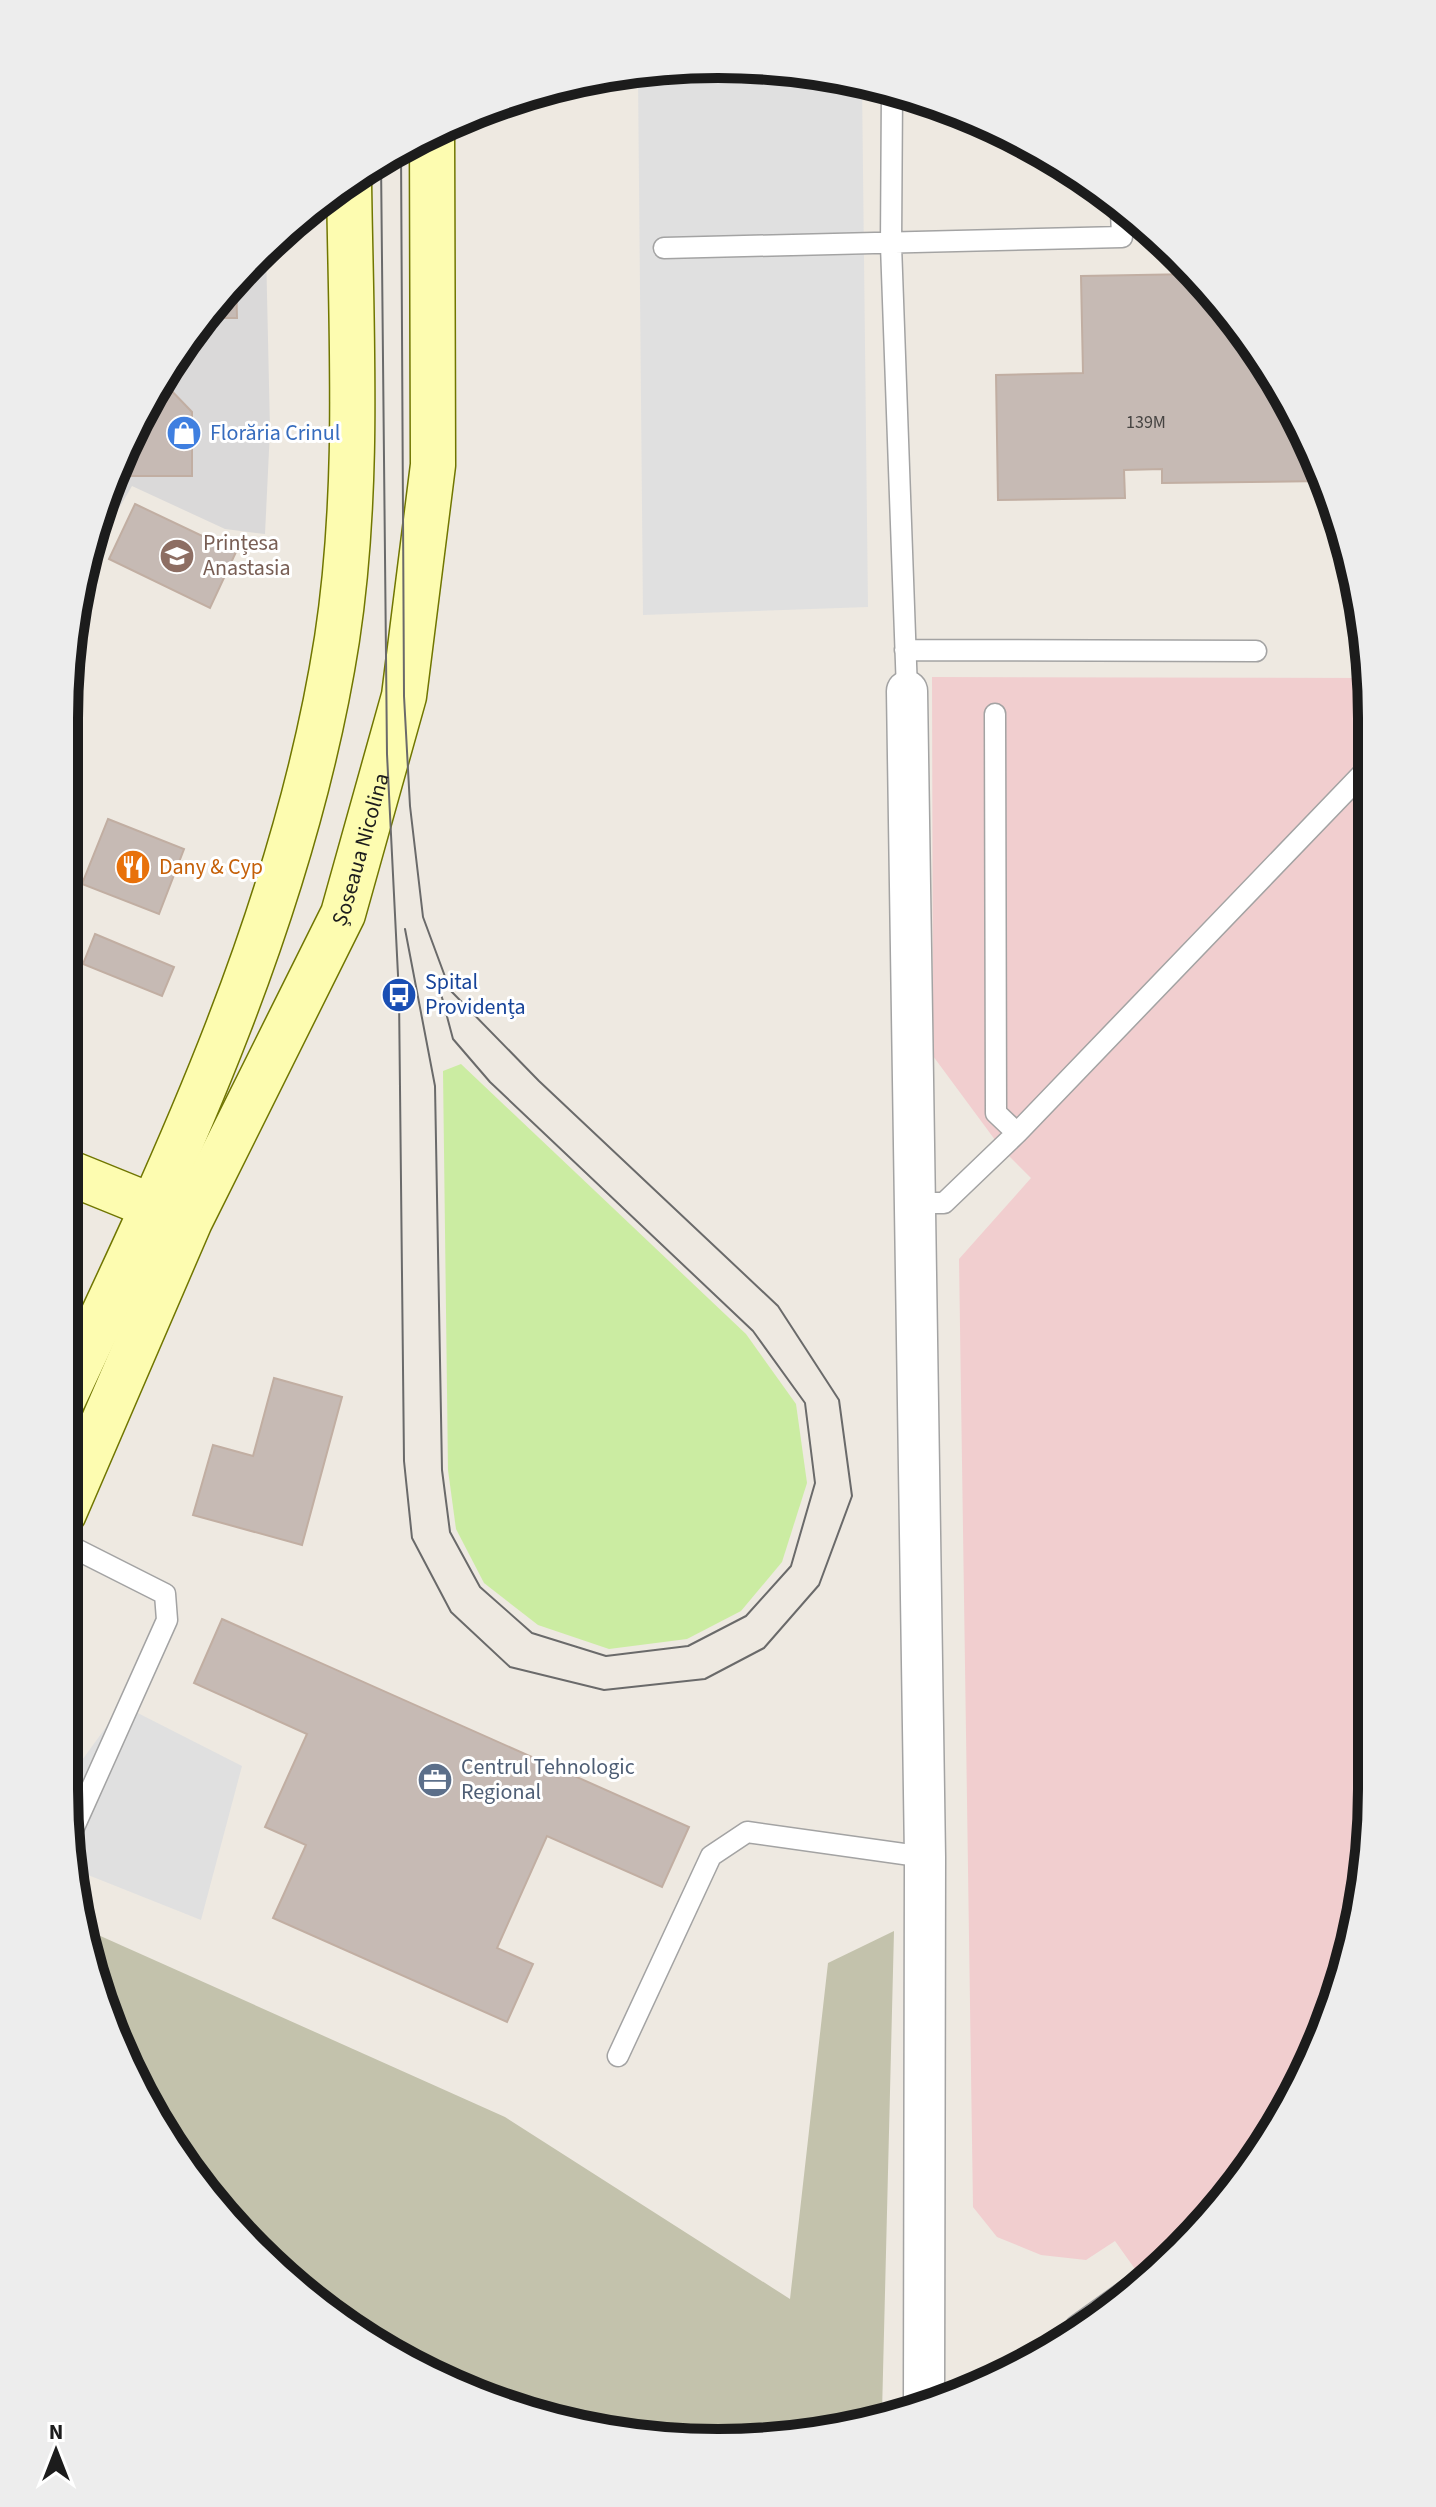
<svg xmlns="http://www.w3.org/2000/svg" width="1436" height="2507" viewBox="0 0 1436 2507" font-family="'Source Sans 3',sans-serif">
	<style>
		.residential { fill: #dad9d9 }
		.commercial { fill: #f1cecf }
		.construction { fill: #c3c2ac }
		.grass { fill: #cbeca2 }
		.parking { fill: #e0e0e0 }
		.building { fill: #c6bab4; stroke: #c1aea2; stroke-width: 2 }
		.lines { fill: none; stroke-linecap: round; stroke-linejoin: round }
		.lane-casing { stroke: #a3a3a3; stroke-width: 23 }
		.street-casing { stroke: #a3a3a3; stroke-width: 43 }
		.secondary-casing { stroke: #707600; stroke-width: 47 }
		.lane { stroke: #fff; stroke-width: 20 }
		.street { stroke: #fff; stroke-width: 40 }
		.secondary { stroke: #fdfcb0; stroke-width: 44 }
		.tram { stroke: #6a6a6a; stroke-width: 2 }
		.labels { text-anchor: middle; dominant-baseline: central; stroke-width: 6; stroke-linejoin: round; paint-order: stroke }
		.number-label { font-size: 18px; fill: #464442 }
		.shop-label { font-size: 22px; fill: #366cbe; stroke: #fff; text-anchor: start }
		.education-label { font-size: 22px; fill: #785e54; stroke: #fff; text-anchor: start }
		.street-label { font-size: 22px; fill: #1c1c1c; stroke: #fff }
		.food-label { font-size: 22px; fill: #c56008; stroke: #fff; text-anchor: start }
		.transit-label { font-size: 22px; fill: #164399; stroke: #fff; text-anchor: start }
		.service-label { font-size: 22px; fill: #4e5e75; stroke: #fff; text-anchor: start }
		.rim { fill: none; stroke: #1c1c1c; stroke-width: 10 }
	</style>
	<rect width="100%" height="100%" fill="#eee9e1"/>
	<path class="residential" d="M266,249L270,430L265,534L225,529L132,486L104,534H94L99,508L152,391L227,286Z"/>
	<path class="commercial" d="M932,677L1367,678L1371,1831L1337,1999L1284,2116L1145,2283L1115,2241L1086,2260L1041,2255L997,2237L973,2207L959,1259L1031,1178L1001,1148L933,1056Z"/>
	<path class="construction" d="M87,1930L505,2117L790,2299L828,1963L894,1931L882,2413L760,2442L548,2421L354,2333L199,2187L99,1999Z"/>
	<path class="grass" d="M461,1064L746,1334L796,1404L807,1483L782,1562L741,1611L687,1639L609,1649L538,1625L484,1583L456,1529L448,1470L443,1071Z"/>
	<path class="parking" d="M819,73L862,83L868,607L643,615L638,76Z
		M122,1705L242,1766L201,1920L78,1871L64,1785Z"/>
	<path class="building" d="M1195,274L1262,355L1324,481L1162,483V469L1124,470L1125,498L998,500L996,375L1083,373L1081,276Z
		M236,277L237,318H204L227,286Z
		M156,385H166L192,412V476H113Z
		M135,504L236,552L210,608L109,559Z
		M108,819L184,849L159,914L82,884Z
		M95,934L174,967L162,996L83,964Z
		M274,1378L342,1397L302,1545L193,1515L213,1445L253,1456Z
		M222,1619L689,1827L662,1887L547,1836L497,1948L533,1964L507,2022L273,1918L306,1845L265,1827L307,1734L194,1683Z"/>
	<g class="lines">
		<defs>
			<path id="lane" d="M892,90L891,245L907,691
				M664,248L1122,237L1121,210
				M905,650L1256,651
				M995,714L996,1113L1017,1133
				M917,1203H944L1017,1133L1367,769
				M64,1543L165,1594L167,1620L71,1834
				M618,2056L711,1856L747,1832L925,1857
				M1076,2326L1163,2264"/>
			<path id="street" d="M907,691L925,1857L924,2404"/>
			<g id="secondary">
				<path d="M65,1171L181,1218"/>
				<path d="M64,1398C179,1154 295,908 337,639C360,488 351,333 349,181"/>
				<path id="s1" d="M64,1513L190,1221L343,914L404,696L433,465L432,130"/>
			</g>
		</defs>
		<use href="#lane" class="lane-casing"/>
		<use href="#street" class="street-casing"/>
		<use href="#secondary" class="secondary-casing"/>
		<use href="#lane" class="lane"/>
		<use href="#street" class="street"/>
		<use href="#secondary" class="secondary"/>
		<path class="tram" d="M381,161L387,754L399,995L404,1461L412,1538L451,1612L510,1667L604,1690L705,1679L764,1648L819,1585L852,1496L839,1400L778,1306L539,1081L450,990L423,917L410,806L404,696L401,149
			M405,929L435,1086L442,1470L450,1532L480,1587L532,1633L606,1656L688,1646L746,1616L791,1566L815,1483L805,1403L753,1331L490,1082L453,1039L436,975"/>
	</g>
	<defs>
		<symbol id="shop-disc" viewBox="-11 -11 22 22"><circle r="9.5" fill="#3f7fe0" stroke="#fff"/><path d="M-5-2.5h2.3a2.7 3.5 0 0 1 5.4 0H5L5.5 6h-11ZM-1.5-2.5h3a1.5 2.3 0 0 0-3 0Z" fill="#fff"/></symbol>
		<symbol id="school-disc" viewBox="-11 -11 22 22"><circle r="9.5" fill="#8d6e63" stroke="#fff"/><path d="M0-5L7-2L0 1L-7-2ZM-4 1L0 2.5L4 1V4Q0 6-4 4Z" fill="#fff"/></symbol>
		<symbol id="restaurant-disc" viewBox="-11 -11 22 22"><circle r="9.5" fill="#e8710a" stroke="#fff"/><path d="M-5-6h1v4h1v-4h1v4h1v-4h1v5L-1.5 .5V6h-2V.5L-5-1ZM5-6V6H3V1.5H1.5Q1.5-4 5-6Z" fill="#fff"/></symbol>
		<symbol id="bus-disc" viewBox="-11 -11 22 22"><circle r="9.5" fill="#1a4fb4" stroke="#fff"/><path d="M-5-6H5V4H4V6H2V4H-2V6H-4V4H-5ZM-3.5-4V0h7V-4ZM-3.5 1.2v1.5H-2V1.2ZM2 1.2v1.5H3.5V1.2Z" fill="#fff"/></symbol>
		<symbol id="office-disc" viewBox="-11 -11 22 22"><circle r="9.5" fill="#5c6f8a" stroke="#fff"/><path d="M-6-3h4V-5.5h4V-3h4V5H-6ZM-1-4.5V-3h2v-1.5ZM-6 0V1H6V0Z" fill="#fff"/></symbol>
	</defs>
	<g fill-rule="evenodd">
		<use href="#shop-disc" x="164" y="413" width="40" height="40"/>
		<use href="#school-disc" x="157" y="536" width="40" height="40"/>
		<use href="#restaurant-disc" x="113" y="847" width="40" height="40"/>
		<use href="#bus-disc" x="379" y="975" width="40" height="40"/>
		<use href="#office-disc" x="415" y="1760" width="40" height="40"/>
	</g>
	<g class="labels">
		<g class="number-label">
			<text x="1146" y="422">139M</text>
		</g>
		<g class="shop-label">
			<text x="210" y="433">Florăria Crinul</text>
		</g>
		<g class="education-label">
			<text x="203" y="543">Prințesa<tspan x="203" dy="25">Anastasia</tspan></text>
		</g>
		<g class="street-label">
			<text stroke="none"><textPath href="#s1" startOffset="728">Șoseaua Nicolina</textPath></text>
		</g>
		<g class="food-label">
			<text x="159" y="867">Dany &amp; Cyp</text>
		</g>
		<g class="transit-label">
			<text x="425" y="982">Spital<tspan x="425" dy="25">Providența</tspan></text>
		</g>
		<g class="service-label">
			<text x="461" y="1767">Centrul Tehnologic<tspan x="461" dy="25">Regional</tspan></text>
		</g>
	</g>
	<path d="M0 0H1436V2507H0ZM718 78H718A640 640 0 0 1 1358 718V1789A640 640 0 0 1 718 2429H718A640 640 0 0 1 78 1789V718A640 640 0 0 1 718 78Z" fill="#ededed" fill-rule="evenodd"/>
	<path class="rim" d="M718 78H718A640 640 0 0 1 1358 718V1789A640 640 0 0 1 718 2429H718A640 640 0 0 1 78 1789V718A640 640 0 0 1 718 78Z"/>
	<g transform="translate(56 2451)" stroke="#ffffff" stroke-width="6" paint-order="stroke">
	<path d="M0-6L14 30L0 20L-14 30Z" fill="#1c1c1c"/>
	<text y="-12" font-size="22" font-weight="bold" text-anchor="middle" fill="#1c1c1c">N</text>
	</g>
</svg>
